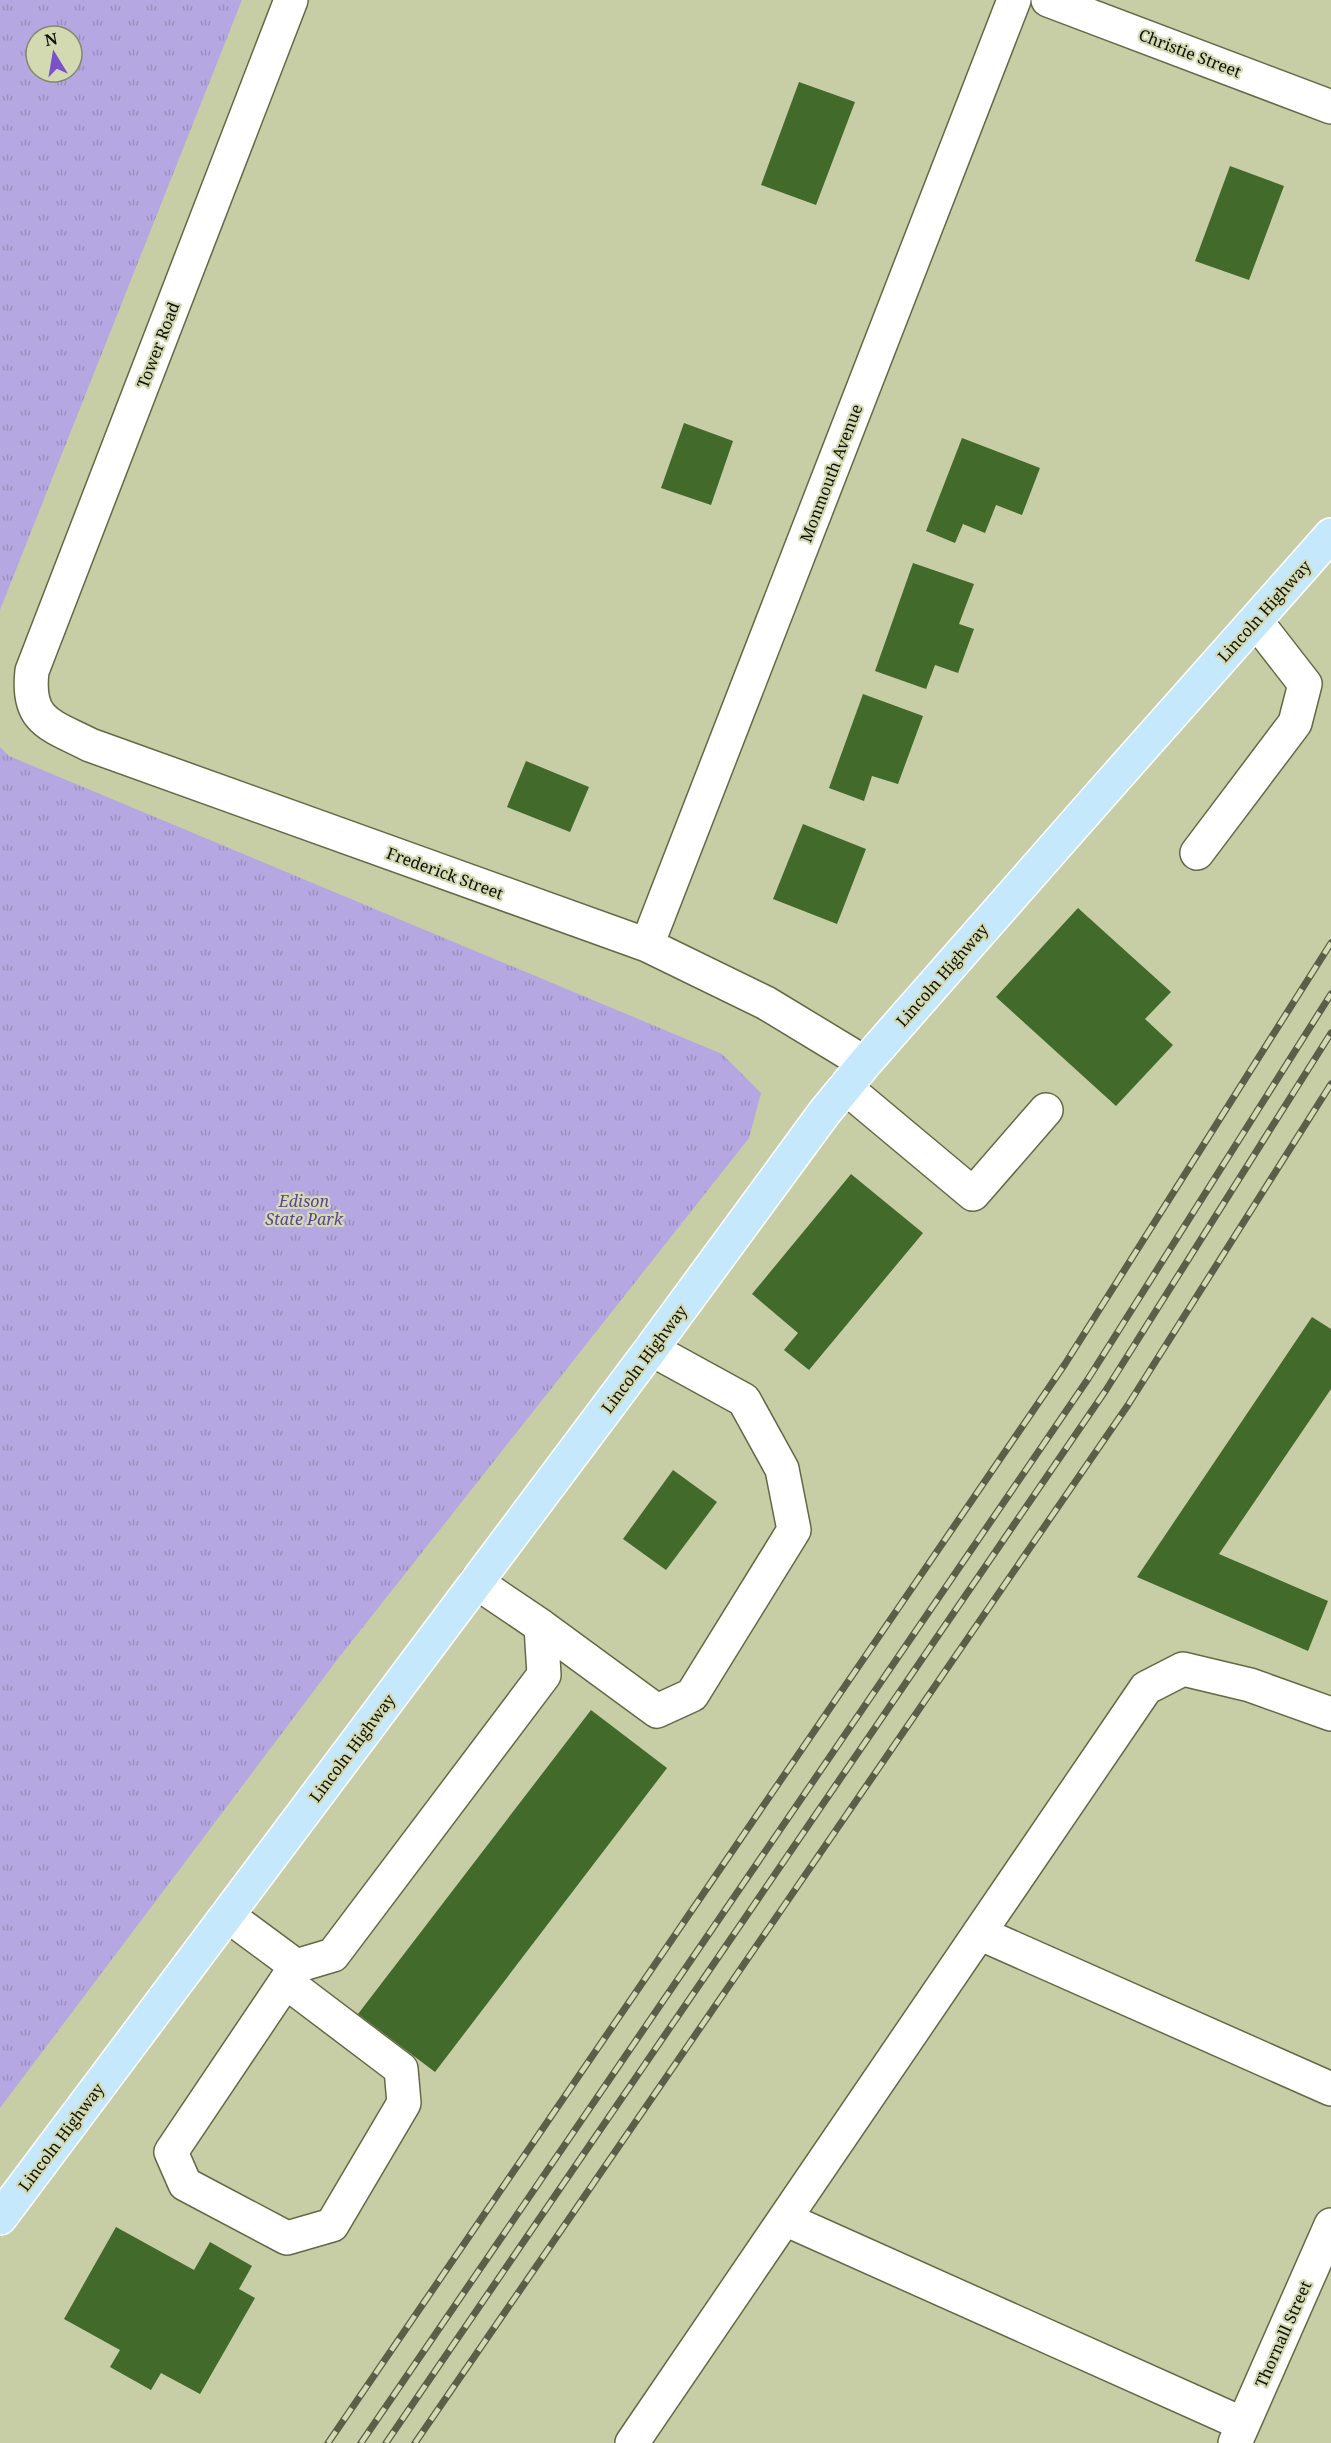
<svg xmlns="http://www.w3.org/2000/svg" width="1331" height="2443" viewBox="0 0 1331 2443" font-family="'Noto Serif',serif">
	<style>
		.grass { fill: url(#grass-tufts); fill-rule: evenodd }
		.building { fill: #426a2a }
		.lines { fill: none; stroke-linecap: round; stroke-linejoin: round }
		.minor-casing { stroke: #636945; stroke-width: 36 }
		.major-casing { stroke: #fff; stroke-width: 36 }
		.minor { stroke: #fff; stroke-width: 33 }
		.major { stroke: #c6e8fd; stroke-width: 33 }
		.rail-casing { stroke: #5c5f48; stroke-width: 7 }
		.rail { stroke: #d3dab2; stroke-width: 4.5; stroke-dasharray: 14; stroke-linecap: butt }
		.labels { text-anchor: middle; dominant-baseline: central; stroke-width: 4.5; stroke-linejoin: round; paint-order: stroke }
		.street-label { font-size: 16px; fill: #0e1004; stroke: #d3dab2 }
		.park-label { font-size: 16px; font-style: italic; fill: #5d4297; stroke: #d3dab2 }
	</style>
	<defs>
		<pattern id="grass-tufts" width="24" height="20" patternUnits="userSpaceOnUse" patternTransform="scale(1.5)"><rect width="24" height="20" fill="#b5a7e1"/><path d="M3 7l-1-3M5 7V3M7 7l1-3M15 17l-1-3M17 17v-4M19 17l1-3" fill="none" stroke="#9a8fbf"/></pattern>
	</defs>
	<rect width="100%" height="100%" fill="#c7cda5"/>
	<path class="grass" d="M0,0H242L0,610ZM36,36H72V72H36Z
		M0,747L9,756L722,1054L761,1093L749,1138L337,1660L0,2108Z"/>
	<path class="building" d="M799,82L855,102L816,205L761,185Z
		M1230,166L1284,186L1249,280L1195,261Z
		M684,423L733,441L711,505L661,488Z
		M962,438L1040,468L1022,515L996,505L985,533L963,524L955,543L926,531Z
		M913,563L974,584L959,624L974,629L958,673L935,665L926,689L875,671Z
		M863,694L923,716L898,784L872,776L864,801L829,788Z
		M526,761L589,787L570,832L507,807Z
		M803,824L866,849L837,924L773,899Z
		M1078,908L1171,992L1145,1019L1173,1045L1116,1106L996,997Z
		M851,1174L923,1233L809,1370L784,1350L798,1333L752,1294Z
		M1312,1317L1331,1329V1389L1219,1554L1328,1601L1308,1651L1137,1577Z
		M673,1470L717,1502L666,1570L623,1539Z
		M591,1710L667,1768L435,2072L358,2014Z
		M116,2227L194,2270L210,2242L252,2266L239,2289L255,2298L200,2394L161,2373L151,2390L110,2367L120,2350L64,2319Z"/>
	<g class="lines">
		<defs>
			<path id="minor" d="M291,0L32,671C26,722 51,725 90,745L647,945L766,1003L865,1063
				M1048,0L1331,107
				M1197,853L1295,723L1305,684L1256,621
				M647,945L1014,0
				M845,1087L973,1194L1046,1110
				M541,1626L657,1711L692,1695L794,1530L782,1469L744,1400L651,1349
				M227,1915L296,1966L333,1955L544,1675L541,1626L476,1582
				M979,1933L1331,2089
				M286,1982L401,2069L404,2103L332,2225L287,2238L185,2184L171,2152L296,1966
				M785,2219L1243,2424
				M632,2443L1146,1688L1183,1669L1250,1685L1331,1714
				M1235,2443L1331,2225"/>
			<path id="major" d="M0,2218L651,1349L824,1113L865,1063L1095,801L1331,535"/>
		</defs>
		<use href="#minor" class="minor-casing"/>
		<use href="#major" class="major-casing"/>
		<use href="#minor" class="minor"/>
		<use href="#major" class="major"/>
		<defs>
			<path id="rail" d="M328,2443L1065,1364L1331,943
				M361,2443L1088,1379L1331,994
				M386,2443L1106,1390L1331,1033
				M415,2443L1128,1405L1331,1084"/>
		</defs>
		<use href="#rail" class="rail-casing"/>
		<use href="#rail" class="rail"/>
	</g>
	<g class="labels">
		<g class="street-label">
			<text transform="translate(1190 53) rotate(21)">Christie Street</text>
			<text transform="translate(158 345) rotate(-69)">Tower Road</text>
			<text transform="translate(831 473) rotate(-69)">Monmouth Avenue</text>
			<text transform="translate(1264 611) rotate(-48)">Lincoln Highway</text>
			<text transform="translate(445 873) rotate(20)">Frederick Street</text>
			<text transform="translate(942 975) rotate(-49)">Lincoln Highway</text>
			<text transform="translate(644 1359) rotate(-53)">Lincoln Highway</text>
			<text transform="translate(352 1748) rotate(-53)">Lincoln Highway</text>
			<text transform="translate(61 2137) rotate(-53)">Lincoln Highway</text>
			<text transform="translate(1283 2334) rotate(-66)">Thornall Street</text>
		</g>
		<g class="park-label">
			<text x="304" y="1201">Edison<tspan x="304" dy="18">State Park</tspan></text>
		</g>
	</g>
	<g transform="translate(54 54) rotate(349)"><circle r="28" fill="#d3dab2" stroke="#84896c" stroke-width="1.5"/>
	<path d="M0-4.5L10 22L0 15L-10 22Z" fill="#7a51ca"/>
	<text y="-9" font-size="16" font-weight="bold" text-anchor="middle" fill="#0e1004">N</text>
	</g>
</svg>
